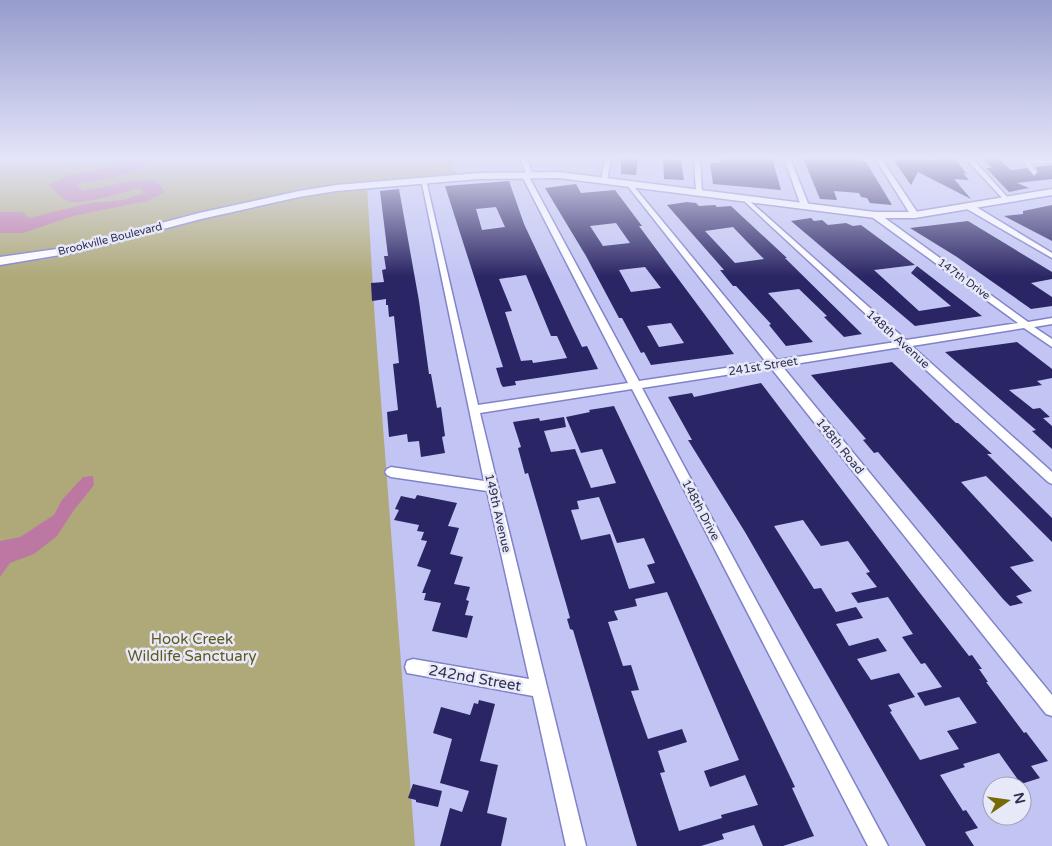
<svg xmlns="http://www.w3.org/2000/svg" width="1052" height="846" viewBox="0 0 1052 846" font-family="'Varela Round',sans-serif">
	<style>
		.green { fill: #afa979 }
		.water { fill: #bc78a3 }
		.building { fill: #2a2564; fill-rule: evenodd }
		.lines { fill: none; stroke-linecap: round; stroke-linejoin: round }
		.lane-casing { stroke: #8082ca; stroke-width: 5 }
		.street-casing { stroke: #8082ca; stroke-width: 3 }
		.secondary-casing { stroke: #8082ca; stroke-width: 3 }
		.lane { stroke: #fff; stroke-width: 4 }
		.street { fill: #fff; fill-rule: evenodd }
		.secondary { fill: #fff; fill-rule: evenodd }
		.labels { text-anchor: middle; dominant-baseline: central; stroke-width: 5; stroke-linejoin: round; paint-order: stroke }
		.far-street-label { font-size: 11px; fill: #303150; stroke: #e7e8f8 }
		.street-label { font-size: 12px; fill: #303150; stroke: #e7e8f8 }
		.near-park-label { font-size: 15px; fill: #61591e; stroke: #e7e8f8 }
		.near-street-label { font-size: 15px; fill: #303150; stroke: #e7e8f8 }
	</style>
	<rect width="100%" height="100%" fill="#c2c5f3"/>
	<path class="green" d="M0,158H452L456,175L292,193L190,214L78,245L45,252L0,256Z
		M367,187L375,322L415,846H0V264L47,259L76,253L264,203Z"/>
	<path class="water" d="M130,158H155L136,171L108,179L77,184L82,191L133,181L155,180L165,192L147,201L73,216L23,233H0V212H22L29,218L90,203L123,200L144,193L139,188C124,192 81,206 68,201C61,198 55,190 49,185L68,175L116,167Z
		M93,476L94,485L74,510L57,536L34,554L10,563L0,577V541L20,537L54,515L62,500L83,477Z"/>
	<path class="building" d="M621,158H638L636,175L621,174Z
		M723,158H772L781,190L713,184L710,163H721L720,160Z
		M803,158H859L861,161L866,162L892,205L870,203L867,198L861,197L859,193L834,191L837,200L820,199Z
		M892,158L937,160L935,158H954L967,174L963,173L969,180L954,179L971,199L918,172L911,185Z
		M982,158H998L1011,170L1027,168L1034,176L1038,172L1035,167L1052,165V179L1017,183L1029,188L1009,192L986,168H992Z
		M663,159L681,160L684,180L664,179Z
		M509,181L524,224L570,322L582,347L587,346L598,369L517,381H515L516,385L503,387L501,384L496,368L503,367L445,186ZM496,207L505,227L482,230L476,209ZM526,275L551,336H557L567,358L533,363L532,360L521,361L505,312L512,311L499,279Z
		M576,184L581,193L615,190L642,226H639L734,354L651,365L644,352L641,353L622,318H619L586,256L545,188ZM616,223L630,243L603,246L590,226ZM645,267L661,288L631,292L619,270ZM671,323L684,343L659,347L647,326Z
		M399,189L419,301L429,374H431L437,408L441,407L445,436L442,437L445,453L421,457L419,441L408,442L407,434L389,437L387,412L398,410L393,364L399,363L394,316L389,317L388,305H386V299L372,301L371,283L384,282L382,270L386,269L384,256H388L380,191Z
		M687,202L696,203L699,206L715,205L717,207L731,206L787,258H785L862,334L844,337L824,317L827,316L799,289L768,293L813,342L786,346L769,325L771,324L736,286H733L720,270H724L667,205ZM733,227L756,251L764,259L735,263L705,231Z
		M1052,205V241L1004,216L1023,214V211Z
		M811,218L814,221L822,220L828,225L846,223L853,226L861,225L915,265L874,270L919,311L951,306L911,273L917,266L982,316L915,326L791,221Z
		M968,221L1052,272V279L1031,283L1052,297V306L1031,309L957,257L910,228Z
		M1017,342L1052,369V378L1037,381L1042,385L1009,390L1033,409L1040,408L1050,417L1043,418L1052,426V449L1032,431L1036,430L945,352Z
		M892,362L956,423H958L992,454H987L1052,518V542L986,476L961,482L1034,561L1010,567L1032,591L1016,596L1023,603L1010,606L1003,599L878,452L874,453L863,440L866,439L811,375Z
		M761,383L920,593L969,656L972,655L982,669H979L988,682H986L1024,733L1026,732L1048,761L1031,766L1040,778L1021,784L999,753L963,764L965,767L940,775L963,811L966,810L978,828L965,832L974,846H926L745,532L688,440H692L668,397L692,393L694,397ZM803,520L821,546L848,541L870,572L866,573L877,587L851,593L858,603L888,597L913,634L902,637L921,664L925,663L942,687L917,693L925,706L959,697L977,723L947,731L959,749L920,760L890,712L892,711L888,705L915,697L899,673L871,680L857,659L887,651L878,638L849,646L836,624L863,618L856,607L836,612L821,588L814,589L774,526Z
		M614,406L795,787L792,788L814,836L783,846H763L754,825L722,834L724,839L701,846H637L573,630L570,629L567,619L570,618L567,607L528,473L525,474L518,448L521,447L513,422L539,418L540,421L564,417L566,427L544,431L551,452L575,449L591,488L616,483L602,449L581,453L566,417L590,412L589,410ZM599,497L617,543L644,538L655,563L647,565L655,583L629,589L610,534L581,540L571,510L579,509L577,501ZM667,592L739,760L704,771L710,787L745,775L758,805L721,815L722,818L679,831L660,773L665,772L658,751L687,742L682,729L648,739L631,691L639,690L631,665L623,666L608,622L618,620L614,611L637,606L635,599Z
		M417,495L457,503L448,526L459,528L450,554L463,557L454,584L470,587L466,600L469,601L465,615L473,616L467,638L432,631L441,603L424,600L426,593H422L431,570L417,566L427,541L421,540L424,532L417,531L419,525L394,520L399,510L395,509L401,496L415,499Z
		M479,700L495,704L480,761L498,765L487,813L507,818L501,846H440L450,808L462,812L469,791L440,783L452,739L433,733L441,707L470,715L474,703L478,704Z
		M413,784L442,791L438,807L416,802V800L408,798Z"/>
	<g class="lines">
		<defs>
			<path id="lane" d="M1034,172L1027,162L1052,161"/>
			<path id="street" d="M520,158H526L533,174L528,175L639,381L766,362L627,185L626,184L629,182L631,183L777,360L896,342L743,200L741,199L745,197L906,340L1018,323L872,217V213H878L1028,322L1052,318V324L1034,327L1052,339V347L1024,328L912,346L1052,472V484L1048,482L901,347L782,366L1052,695V716L1046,714L771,368L642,388L888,846H868L632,389L480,413L586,846H566L533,696L407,673L405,667L407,661L413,659L529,679L487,491L391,477L387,475L385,472L387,469L391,467L484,481L421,179L426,180L478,405L628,383L521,174L526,173Z
				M605,158H611L607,181L604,183L601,181Z
				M694,158H700L702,193L699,195L696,193Z
				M784,158H790L809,206L808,208L801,206Z
				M875,158H881L919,215L918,217H912Z
				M965,158H972L1009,199V201H1005Z
				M967,205H973L1052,253V258L967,209Z"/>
			<path id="secondary" d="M559,172L875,212H915L1052,189V195L915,218H875L559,178L478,179L336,191L299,197L201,219L72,253L0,265V257L71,247L199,213L299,191L336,185L478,173Z"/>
		</defs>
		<use href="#lane" class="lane-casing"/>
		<use href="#street" class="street-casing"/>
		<use href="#secondary" class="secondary-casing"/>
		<use href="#lane" class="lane"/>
		<use href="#street" class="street"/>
		<use href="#secondary" class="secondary"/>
	</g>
	<linearGradient id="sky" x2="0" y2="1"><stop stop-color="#969ccc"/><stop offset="0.57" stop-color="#e4e5fa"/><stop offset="1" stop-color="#e4e5fa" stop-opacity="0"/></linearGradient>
	<rect width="1052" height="277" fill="url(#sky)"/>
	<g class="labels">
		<g class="far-street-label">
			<text transform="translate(110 239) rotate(-14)">Brookville Boulevard</text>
			<text transform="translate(964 279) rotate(36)">147th Drive</text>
		</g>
		<g class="street-label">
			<text transform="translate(898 339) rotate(42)">148th Avenue</text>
			<text transform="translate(763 366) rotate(-9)">241st Street</text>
			<text transform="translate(840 446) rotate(51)">148th Road</text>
			<text transform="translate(701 510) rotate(62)">148th Drive</text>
			<text transform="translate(498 513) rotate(77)">149th Avenue</text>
		</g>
		<g class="near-park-label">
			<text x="192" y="639">Hook Creek<tspan x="192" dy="17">Wildlife Sanctuary</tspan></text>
		</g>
		<g class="near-street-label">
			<text transform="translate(475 678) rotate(10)">242nd Street</text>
		</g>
	</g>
	<g transform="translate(1007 801) rotate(77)"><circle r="24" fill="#e7e8f8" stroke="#9e9fb5"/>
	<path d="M0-4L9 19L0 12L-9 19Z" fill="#766a03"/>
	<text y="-8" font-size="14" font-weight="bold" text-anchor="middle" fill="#303150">N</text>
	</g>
</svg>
